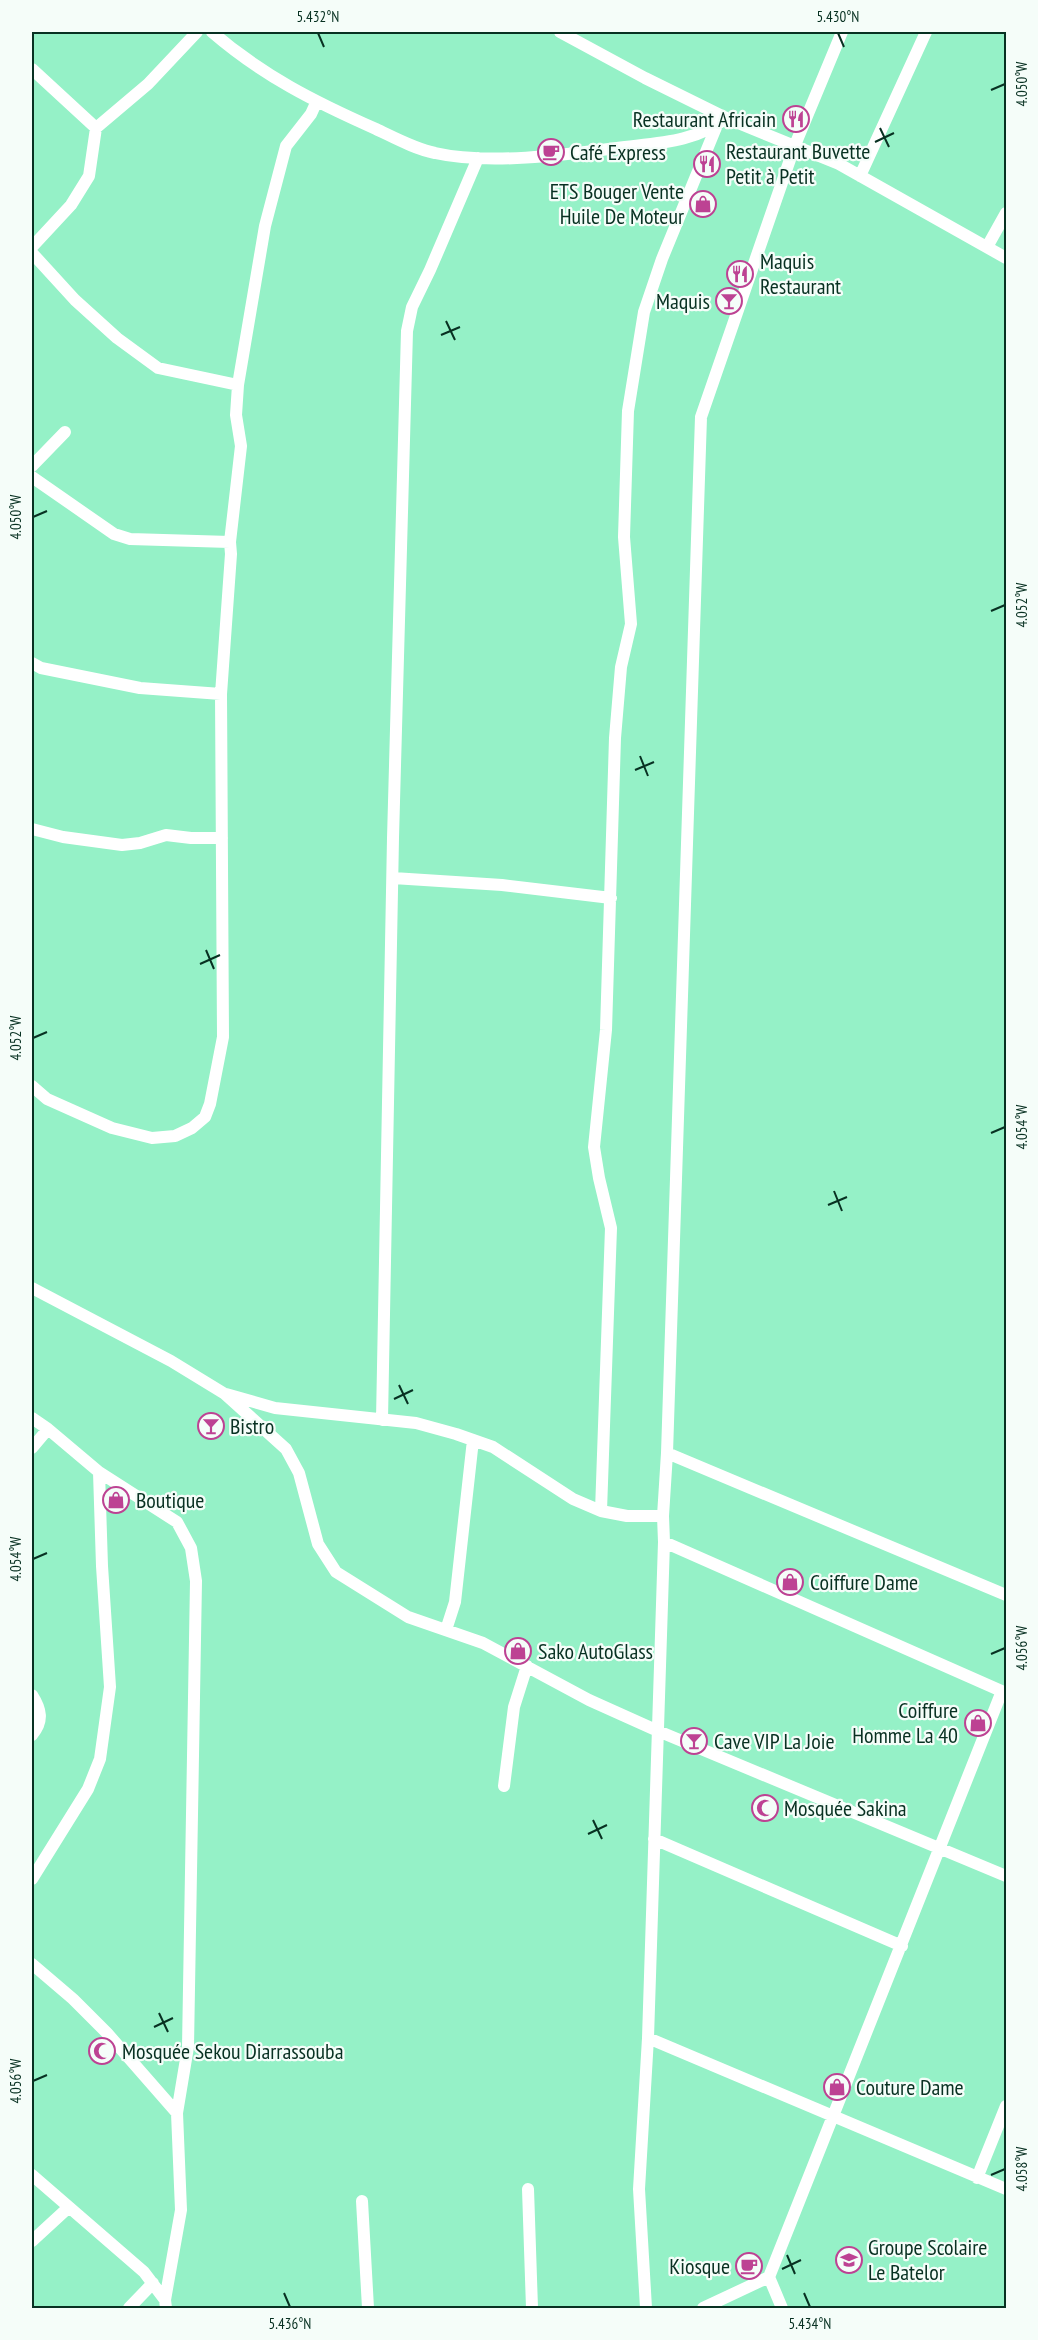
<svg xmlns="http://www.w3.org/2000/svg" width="1038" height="2340" viewBox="0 0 1038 2340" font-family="'PT Sans Narrow',sans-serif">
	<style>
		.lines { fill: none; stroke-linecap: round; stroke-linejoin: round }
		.minor { stroke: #fff; stroke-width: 12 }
		.ticks { fill: none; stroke: #083122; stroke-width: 2 }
		.labels { text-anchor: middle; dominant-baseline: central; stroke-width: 4.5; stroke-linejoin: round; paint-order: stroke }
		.poi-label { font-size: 22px; fill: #083122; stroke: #f5fdf9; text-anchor: start }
		.neatline { fill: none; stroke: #083122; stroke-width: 2 }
		.ticks-label { font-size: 15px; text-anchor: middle; fill: #083122 }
	</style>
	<rect width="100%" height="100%" fill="#95f1c7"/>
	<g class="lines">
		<path class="minor" d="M212,32C263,76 315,102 376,129C395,138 415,149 435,153C488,165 564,155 617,148C655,143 695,143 726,118
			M560,32L645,78L726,118L839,164L1006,258
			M32,69L96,128
			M860,176L926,32
			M32,247L71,205L89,176L96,128L148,84L197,32
			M987,247L1006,213
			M32,253L75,300L117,338L158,368L238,385
			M32,466L65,432
			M32,477L114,534L130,539L230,542L231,554L221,694L223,1037L210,1104L205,1117L192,1128L175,1136L152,1138L112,1128L47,1099L32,1086
			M230,542L241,446L236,415L238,385L265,226L286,146L311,114L316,103
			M32,663L41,668L140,688L221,694
			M32,829L63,837L122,845L140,843L166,835L191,838H222
			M393,878L502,885L611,898
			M32,1288L171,1361L225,1394L286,1449L299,1473L318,1544L336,1572L408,1617L483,1643L589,1700L658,1731L1006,1876
			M226,1394L275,1408L416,1423L456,1434L493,1447L573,1499L601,1511L627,1516H663
			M32,1418L48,1429L99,1472L102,1566L110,1687L100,1759L88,1789L32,1879
			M382,1420L393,838L407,331L412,307L430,270L478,158
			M32,1448L48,1429
			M667,1453L1006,1595
			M99,1472L177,1522L191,1548L196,1581L188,2047L177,2113
			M601,1511L611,1228L599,1178L594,1147L606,1030L615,738L621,667L631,624L624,537L628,411L644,312L662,259L717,125
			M664,1542L1006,1693
			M446,1630L455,1602L473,1440
			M32,1695C41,1709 44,1721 32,1735
			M504,1786L514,1707L527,1666
			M654,1839L902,1946
			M32,1964L73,1999L107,2033L177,2113L181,2210L165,2300
			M648,2038L1006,2189
			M32,2175L144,2272L165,2300L166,2308
			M977,2178L1006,2106
			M528,2189L532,2308
			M362,2201L368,2308
			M32,2241L69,2207
			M769,2277L782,2308
			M129,2308L153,2283
			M646,2308L639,2189L648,2038L664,1542L663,1516L667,1453L701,417L795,145L842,32
			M703,2308L769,2277L1002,1691"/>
	</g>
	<path class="ticks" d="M318,33L324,47M838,33L844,47M991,90L1005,84M880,128L889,147M875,142L894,133M446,321L455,340M441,335L460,327M33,517L47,511M991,611L1005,605M640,756L648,776M635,770L654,762M206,950L214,969M200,964L220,955M33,1038L47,1032M991,1133L1005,1127M834,1191L842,1211M828,1205L847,1197M399,1385L408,1404M394,1399L413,1390M33,1559L47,1553M991,1654L1005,1648M593,1820L602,1839M588,1834L607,1825M159,2013L168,2032M154,2027L173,2018M33,2081L47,2075M991,2175L1005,2169M787,2255L795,2274M782,2269L801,2260M284,2293L290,2307M804,2293L810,2307"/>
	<defs>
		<symbol id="restaurant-ring" viewBox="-11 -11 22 22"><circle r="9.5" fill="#f5fdf9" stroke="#bd4293" stroke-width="1.5"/><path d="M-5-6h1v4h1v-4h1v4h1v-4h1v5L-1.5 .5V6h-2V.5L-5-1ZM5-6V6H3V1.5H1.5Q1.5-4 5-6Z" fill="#bd4293"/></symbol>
		<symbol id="cafe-ring" viewBox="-11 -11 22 22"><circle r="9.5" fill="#f5fdf9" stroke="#bd4293" stroke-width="1.5"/><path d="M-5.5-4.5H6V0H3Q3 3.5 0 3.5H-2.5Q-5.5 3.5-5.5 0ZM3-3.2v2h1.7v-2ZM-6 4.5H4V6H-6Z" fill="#bd4293"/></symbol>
		<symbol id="shop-ring" viewBox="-11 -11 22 22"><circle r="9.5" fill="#f5fdf9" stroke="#bd4293" stroke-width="1.5"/><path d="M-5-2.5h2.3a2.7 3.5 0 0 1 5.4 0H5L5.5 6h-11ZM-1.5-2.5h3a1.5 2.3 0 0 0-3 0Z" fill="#bd4293"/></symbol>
		<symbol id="bar-ring" viewBox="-11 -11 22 22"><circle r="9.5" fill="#f5fdf9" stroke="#bd4293" stroke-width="1.5"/><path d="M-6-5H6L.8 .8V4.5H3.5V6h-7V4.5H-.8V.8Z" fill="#bd4293"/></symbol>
		<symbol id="mosque-ring" viewBox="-11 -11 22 22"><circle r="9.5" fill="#f5fdf9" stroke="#bd4293" stroke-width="1.5"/><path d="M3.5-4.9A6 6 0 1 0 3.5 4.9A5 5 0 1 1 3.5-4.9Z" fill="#bd4293"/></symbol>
		<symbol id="school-ring" viewBox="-11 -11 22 22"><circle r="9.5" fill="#f5fdf9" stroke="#bd4293" stroke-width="1.5"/><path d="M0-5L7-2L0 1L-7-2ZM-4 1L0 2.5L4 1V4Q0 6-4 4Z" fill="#bd4293"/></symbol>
	</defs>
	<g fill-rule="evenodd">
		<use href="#restaurant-ring" x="781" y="104" width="30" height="30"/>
		<use href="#cafe-ring" x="536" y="137" width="30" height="30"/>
		<use href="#restaurant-ring" x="692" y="149" width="30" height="30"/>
		<use href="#shop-ring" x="688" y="189" width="30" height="30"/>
		<use href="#restaurant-ring" x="725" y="259" width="30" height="30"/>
		<use href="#bar-ring" x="714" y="286" width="30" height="30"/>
		<use href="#bar-ring" x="196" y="1411" width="30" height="30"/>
		<use href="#shop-ring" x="101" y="1485" width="30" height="30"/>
		<use href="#shop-ring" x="775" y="1567" width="30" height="30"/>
		<use href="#shop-ring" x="503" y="1636" width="30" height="30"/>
		<use href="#shop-ring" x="963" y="1708" width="30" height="30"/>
		<use href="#bar-ring" x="679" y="1726" width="30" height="30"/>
		<use href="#mosque-ring" x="750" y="1793" width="30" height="30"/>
		<use href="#mosque-ring" x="87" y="2036" width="30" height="30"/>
		<use href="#shop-ring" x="822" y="2072" width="30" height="30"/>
		<use href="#school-ring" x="834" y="2245" width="30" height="30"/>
		<use href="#cafe-ring" x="734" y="2251" width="30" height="30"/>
	</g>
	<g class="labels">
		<g class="poi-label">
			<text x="776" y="119" text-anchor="end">Restaurant Africain</text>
			<text x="726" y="151">Restaurant Buvette<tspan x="726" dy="25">Petit à Petit</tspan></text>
			<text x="570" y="152">Café Express</text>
			<text x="684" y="191" text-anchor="end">ETS Bouger Vente<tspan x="684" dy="25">Huile De Moteur</tspan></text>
			<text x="760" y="261">Maquis<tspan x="760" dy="25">Restaurant</tspan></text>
			<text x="710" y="301" text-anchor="end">Maquis</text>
			<text x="230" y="1426">Bistro</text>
			<text x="136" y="1500">Boutique</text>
			<text x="810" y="1582">Coiffure Dame</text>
			<text x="538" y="1651">Sako AutoGlass</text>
			<text x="958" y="1710" text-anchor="end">Coiffure<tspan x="958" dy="25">Homme La 40</tspan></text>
			<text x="714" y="1741">Cave VIP La Joie</text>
			<text x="784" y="1808">Mosquée Sakina</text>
			<text x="122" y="2051">Mosquée Sekou Diarrassouba</text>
			<text x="856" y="2087">Couture Dame</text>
			<text x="868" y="2247">Groupe Scolaire<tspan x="868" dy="25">Le Batelor</tspan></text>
			<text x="730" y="2266" text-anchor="end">Kiosque</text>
		</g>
	</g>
	<rect width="1038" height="2340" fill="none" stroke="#f5fdf9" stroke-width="66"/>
	<rect x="33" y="33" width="972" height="2274" class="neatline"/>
	<g class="ticks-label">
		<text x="318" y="22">5.432°N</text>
		<text x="838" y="22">5.430°N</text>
		<text transform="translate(1022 84) rotate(-90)" y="5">4.050°W</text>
		<text transform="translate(16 517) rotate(-90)" y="5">4.050°W</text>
		<text transform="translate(1022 605) rotate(-90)" y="5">4.052°W</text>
		<text transform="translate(16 1038) rotate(-90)" y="5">4.052°W</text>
		<text transform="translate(1022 1127) rotate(-90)" y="5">4.054°W</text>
		<text transform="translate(16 1559) rotate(-90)" y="5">4.054°W</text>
		<text transform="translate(1022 1648) rotate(-90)" y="5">4.056°W</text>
		<text transform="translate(16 2081) rotate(-90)" y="5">4.056°W</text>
		<text transform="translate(1022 2169) rotate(-90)" y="5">4.058°W</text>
		<text x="290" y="2329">5.436°N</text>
		<text x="810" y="2329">5.434°N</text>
	</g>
</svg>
